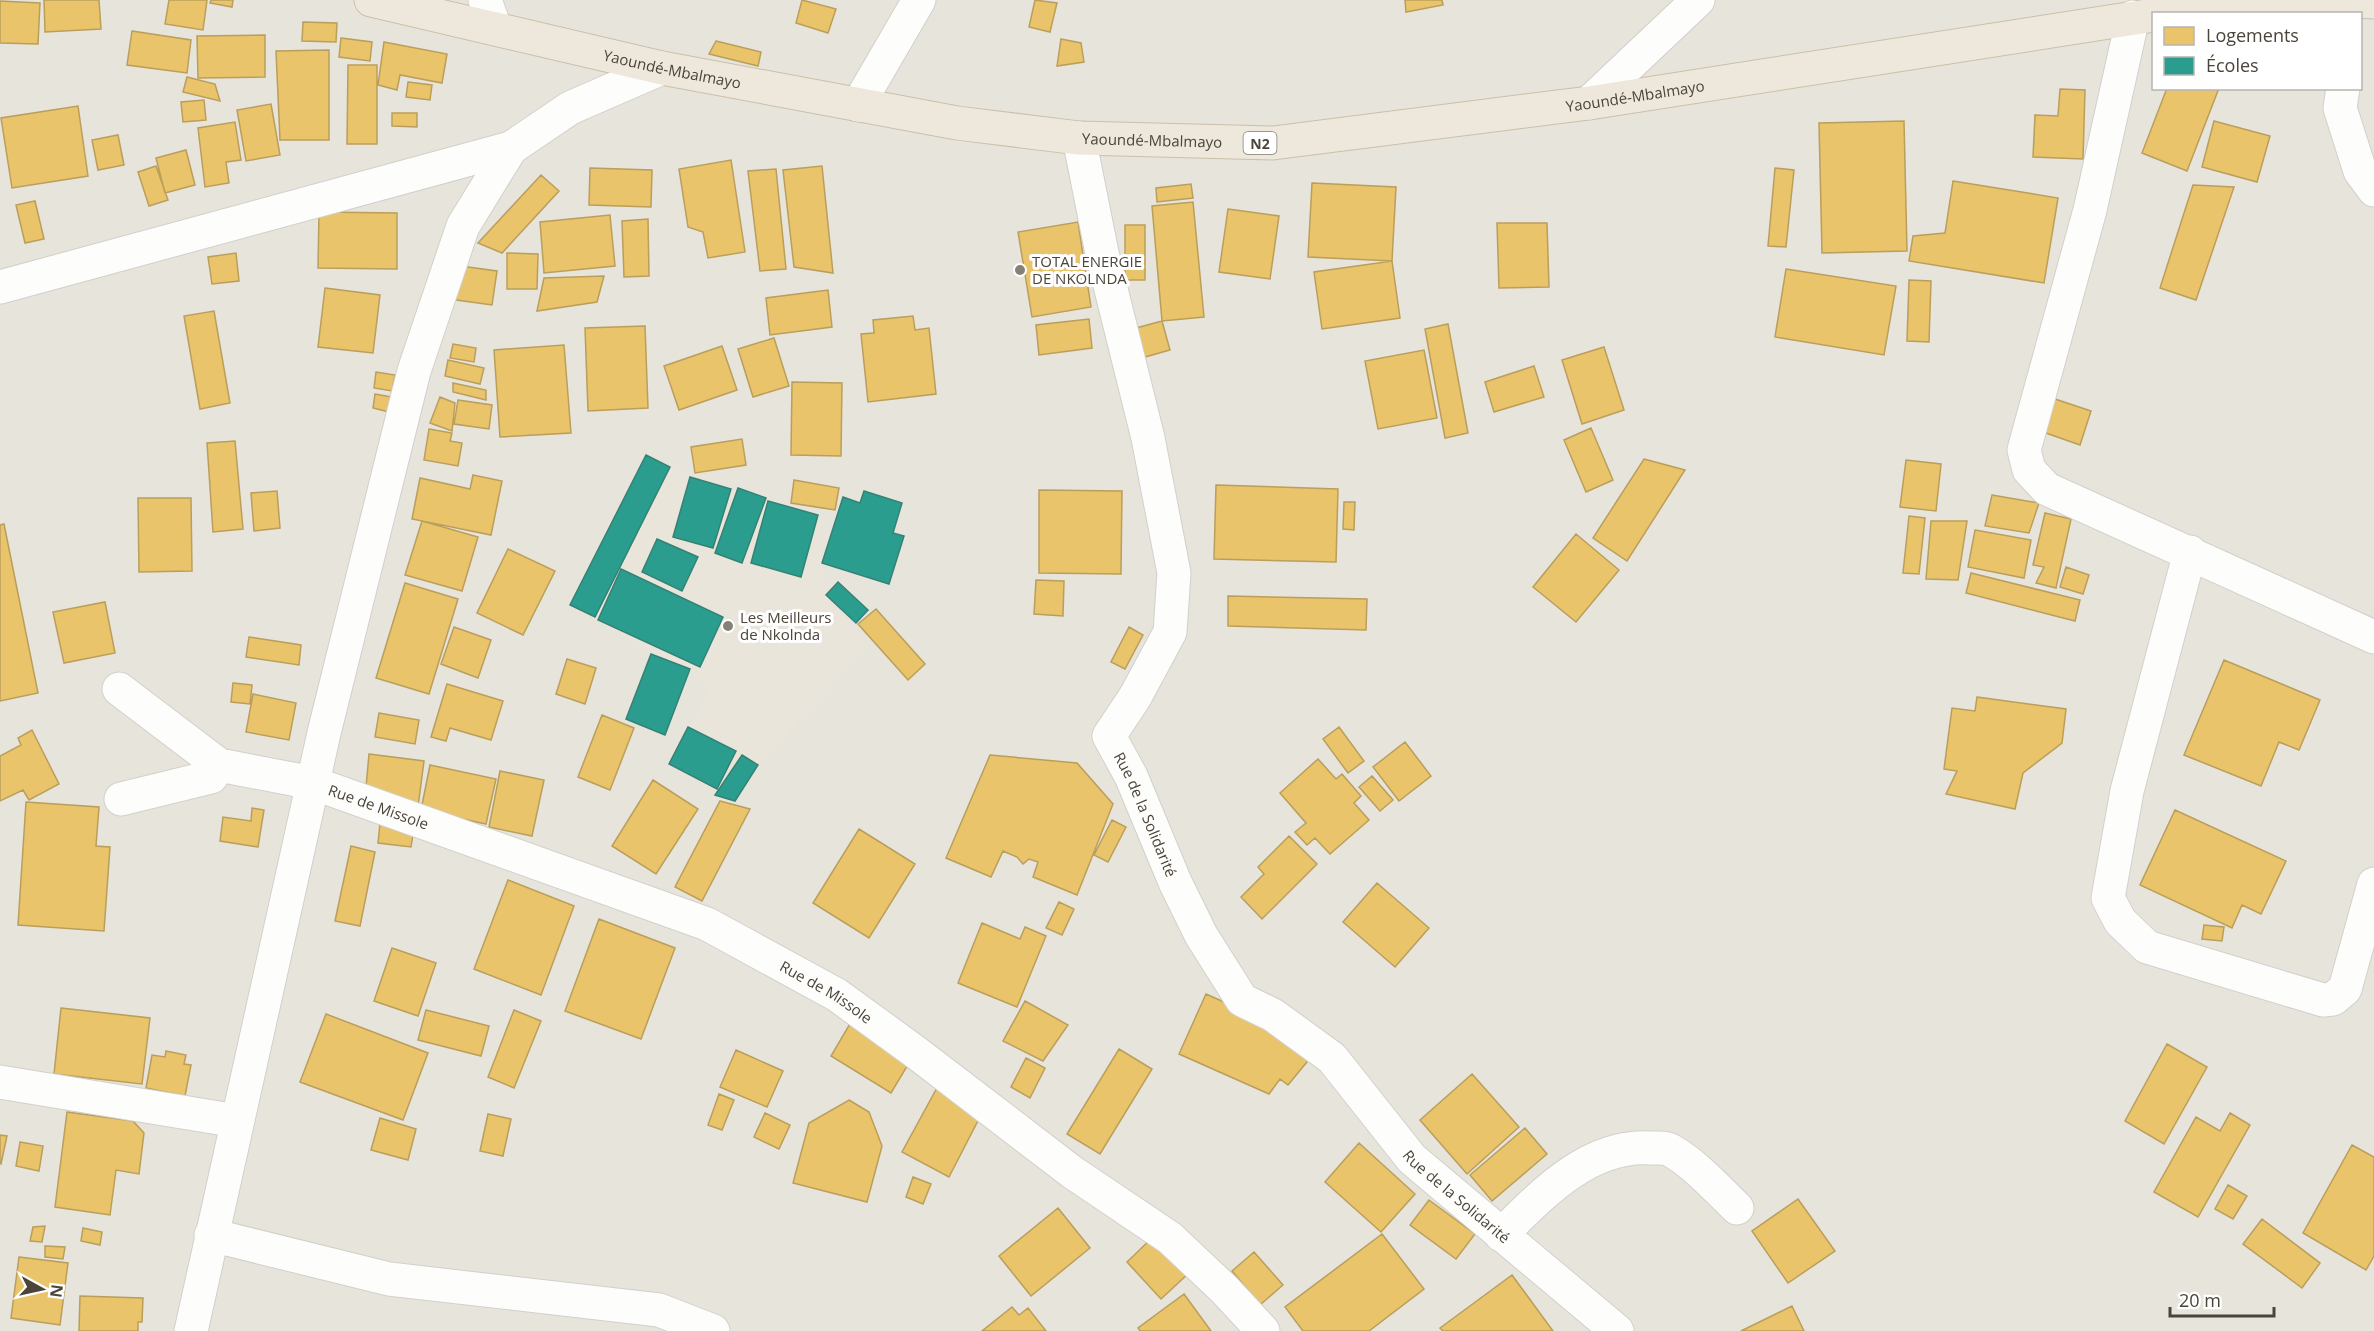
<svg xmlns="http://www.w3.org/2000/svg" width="2374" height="1331" viewBox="0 0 2374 1331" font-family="'Open Sans',sans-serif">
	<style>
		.residential { fill: #e7e4dc; fill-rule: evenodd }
		.education { fill: #eae5da }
		.homes { fill: #e9c46a; stroke: #ba9e5b; stroke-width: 1.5 }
		.schools { fill: #2a9d8f; stroke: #348275; stroke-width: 1.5 }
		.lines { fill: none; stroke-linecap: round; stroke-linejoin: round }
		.minor-casing { stroke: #d2d0cb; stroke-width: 35 }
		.highway-casing { stroke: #ccbfa9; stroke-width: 35 }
		.minor { stroke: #fdfdfc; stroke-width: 33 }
		.highway { stroke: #ede8db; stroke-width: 33 }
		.poi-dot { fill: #868178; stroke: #fff; stroke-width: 2 }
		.labels { text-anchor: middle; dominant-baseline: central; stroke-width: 6; stroke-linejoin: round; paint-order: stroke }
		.shield { fill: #fff; stroke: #817c74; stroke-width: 1.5 }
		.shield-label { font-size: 14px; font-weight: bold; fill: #4b4439 }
		.street-label { font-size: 15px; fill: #4b4439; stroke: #fff }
		.poi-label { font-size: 15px; fill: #4b4439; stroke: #fff; text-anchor: start }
	</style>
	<rect width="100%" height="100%" fill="#f4f2ee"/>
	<path class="residential" d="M0,0H2374V1331H0ZM2154,14H2360V88H2154Z"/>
	<path class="education" d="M651,457L690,477L818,515L826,595L868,646L758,765L735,801L669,764L711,686L570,605Z"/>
	<path class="homes" d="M44,0H99L101,29L45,32Z
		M169,0H207L203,30L165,24Z
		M211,0H233L232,7L210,3Z
		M802,0L836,9L828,33L796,23Z
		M1035,0L1057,3L1050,32L1029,27Z
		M1405,0H1442L1443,5L1406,12Z
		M0,1L40,3L38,44L0,43Z
		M303,22L337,23L336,42L302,41Z
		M132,31L191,40L187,73L127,65Z
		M265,35V77L198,78L197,36Z
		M341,38L372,42L370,61L339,57Z
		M1061,39L1081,43L1084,62L1057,66Z
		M716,41L761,52L758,66L709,54Z
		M384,42L447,54L442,83L400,75L397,90L378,85Z
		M329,50V140H280L276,51Z
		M348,65H377V144H347Z
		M187,77L215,84L220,101L183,92Z
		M408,82L432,85L430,100L406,97Z
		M2167,88H2219L2187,171L2142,153Z
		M2060,89L2085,90L2083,159L2033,157L2035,115L2058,116Z
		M204,100L206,120L183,122L181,102Z
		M271,104L280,155L246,161L237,110Z
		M78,106L88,176L12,188L1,118Z
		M392,113H417V127L392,126Z
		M1904,121L1907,251L1822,253L1819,123Z
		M2214,121L2270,136L2257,182L2202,167Z
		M235,122L241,160L226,162L229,183L205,187L198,128Z
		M118,135L124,165L98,170L92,140Z
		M186,150L195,185L165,193L156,158Z
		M731,160L745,252L708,258L703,232L688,227L679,169Z
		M156,166L168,200L149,206L138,172Z
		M822,166L833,273L794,267L783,170Z
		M590,168L652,170L651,207L589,205Z
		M1775,168L1794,170L1786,247L1768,246Z
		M776,169L786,269L760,271L748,171Z
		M541,175L559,191L502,253L478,243Z
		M1953,181L2058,198L2044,283L1909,261L1913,236L1945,233Z
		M1312,183L1396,187L1392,261L1308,257Z
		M1191,184L1193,198L1157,202L1156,188Z
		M2193,185L2234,187L2196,300L2160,288Z
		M35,201L44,239L25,243L16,205Z
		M1193,202L1204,317L1162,321L1152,206Z
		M1228,209L1279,216L1270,279L1219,272Z
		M319,212L397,213V269L318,268Z
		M610,215L615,266L544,273L540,222Z
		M648,219L649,276L624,277L622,221Z
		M1078,222L1091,307L1032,317L1018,232Z
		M1497,223H1547L1549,287L1499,288Z
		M1125,225H1145V280H1125Z
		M236,253L239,281L212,284L208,257Z
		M507,253L538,254L537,289H507Z
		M1392,261L1400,318L1322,329L1314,272Z
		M453,265L497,271L492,305L449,299Z
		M1786,269L1896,286L1884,355L1775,337Z
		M604,276L597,302L537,311L544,278Z
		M1909,280L1931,281L1929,342L1907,341Z
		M325,288L380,295L373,353L318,347Z
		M828,290L832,327L770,335L766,298Z
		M214,311L230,403L200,409L184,316Z
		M913,316L915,330L929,328L936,394L868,402L861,334L874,333L873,320Z
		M1089,319L1092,348L1039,355L1036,325Z
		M1162,321L1170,350L1145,357L1136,328Z
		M1448,324L1468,433L1445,438L1425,329Z
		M645,326L648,408L588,411L585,328Z
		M774,338L789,386L753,397L738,349Z
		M453,344L476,348L474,362L450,358Z
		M564,345L571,433L500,437L494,350Z
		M722,346L737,390L679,410L664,366Z
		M1604,347L1624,410L1582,424L1562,360Z
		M1424,350L1437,418L1378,429L1365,361Z
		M448,360L484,368L480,384L445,376Z
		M1534,366L1544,397L1494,412L1485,382Z
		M376,372L395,375L392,391L374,388Z
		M792,382L842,383L841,456L791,455Z
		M453,383L486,390V400L453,392Z
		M375,394L392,397L389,412L373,408Z
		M440,397L455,403L452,431L430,423Z
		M2055,399L2091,411L2080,445L2043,432Z
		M458,400L492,405L489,429L454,424Z
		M1591,428L1613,480L1586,492L1564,440Z
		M429,429L452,433L450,441L462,443L458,466L424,460Z
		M742,439L746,465L695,473L691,447Z
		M235,441L243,529L213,532L207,443Z
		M1644,459L1685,470L1627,561L1593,538Z
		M1906,460L1941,464L1936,511L1900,507Z
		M473,475L502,481L491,535L412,519L420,478L470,489Z
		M794,480L839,488L835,510L791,503Z
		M1216,485L1338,489L1336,562L1214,559Z
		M1039,490L1122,491L1121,574L1039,573Z
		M277,491L280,528L254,531L251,493Z
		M1992,495L2039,503L2029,533L1985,526Z
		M138,498H191L192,571L139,572Z
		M1344,502H1355L1354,530L1343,529Z
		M2045,513L2071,519L2056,588L2036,583L2044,567L2033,565Z
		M1909,516L1925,518L1919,574L1903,573Z
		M422,521L478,537L462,591L405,575Z
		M1931,521H1967L1958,580L1926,579Z
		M4,524L38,693L0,701V525Z
		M1975,530L2031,540L2024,578L1968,567Z
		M1576,534L1619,570L1576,622L1533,587Z
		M508,549L555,571L523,635L477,613Z
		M2066,567L2089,575L2083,594L2060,587Z
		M1971,573L2080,600L2075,621L1966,593Z
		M1036,580L1064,581L1063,616L1034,614Z
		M405,583L458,599L429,694L376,678Z
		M1228,596L1367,599L1366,630L1228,626Z
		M105,602L115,653L64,663L53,612Z
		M876,609L925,664L908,680L858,624Z
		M454,627L491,640L478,678L441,664Z
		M1129,627L1143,635L1125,669L1111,662Z
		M249,637L301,645L299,665L246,657Z
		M567,659L596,668L585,704L556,694Z
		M2224,660L2320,700L2299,750L2279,742L2261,786L2184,755Z
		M233,683L252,685L250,704L231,702Z
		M447,684L503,701L491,740L450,728L446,741L431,737Z
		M253,694L296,703L289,740L246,732Z
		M1977,697L2066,709L2062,743L2023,773L2015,809L1946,794L1957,771L1944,769L1952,708L1975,711Z
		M379,713L419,720L415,744L375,737Z
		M602,715L634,728L610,790L578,777Z
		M1339,727L1364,761L1348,773L1323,739Z
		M32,730L59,784L29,800L23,790L0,801V756L21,745L18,738Z
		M1405,742L1431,776L1399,801L1373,767Z
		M369,754L424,761L418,807L365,798Z
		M990,755L1077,763L1113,804L1077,895L1033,877L1038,862L1029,859L1023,864L1017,857L1003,851L991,877L946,858Z
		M1318,759L1336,779L1342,774L1361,796L1354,803L1369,820L1330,854L1315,838L1307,845L1295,832L1306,823L1280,793Z
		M430,765L496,779L486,824L421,810Z
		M500,771L544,780L532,836L489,827Z
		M1372,776L1393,800L1380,811L1359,787Z
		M653,780L698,809L656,874L612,846Z
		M720,801L750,809L702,901L675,887Z
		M26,802L99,807L96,846L110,847L104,931L18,925Z
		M252,808L264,810L258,847L220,841L223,817L251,821Z
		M2175,810L2286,861L2261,914L2242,905L2232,928L2140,885Z
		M1112,820L1126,827L1108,862L1094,855Z
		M380,823L414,828L411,847L378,843Z
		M859,829L915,864L869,938L813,903Z
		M1289,836L1317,864L1262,919L1241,897L1264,874L1258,867Z
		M351,846L375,852L360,926L335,921Z
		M508,880L574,906L541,995L474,969Z
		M1377,883L1429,928L1395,967L1343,922Z
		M1059,902L1074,909L1062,935L1046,928Z
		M599,919L675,948L641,1039L565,1011Z
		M982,923L1020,939L1025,927L1046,936L1017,1007L958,983Z
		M2204,925L2224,927L2222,941L2202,939Z
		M392,948L436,963L418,1016L374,1001Z
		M1206,994L1262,1019L1311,1057L1288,1085L1280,1079L1269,1094L1179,1054Z
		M1025,1001L1068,1025L1043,1061L1003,1041Z
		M61,1008L150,1018L142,1084L54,1074Z
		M426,1010L489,1026L481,1056L418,1040Z
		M514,1010L541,1021L514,1088L488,1077Z
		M326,1014L428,1053L403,1120L300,1082Z
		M851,1022L912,1058L891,1093L831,1056Z
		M2167,1044L2207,1067L2164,1144L2125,1121Z
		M1119,1049L1152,1069L1100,1154L1067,1134Z
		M736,1050L783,1071L767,1107L720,1087Z
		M166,1051L186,1055L184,1064L191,1065L185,1096L146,1088L152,1055L165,1057Z
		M1026,1058L1045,1068L1030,1098L1011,1087Z
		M1472,1074L1519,1127L1467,1174L1420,1120Z
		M938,1086L983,1111L949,1177L902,1152Z
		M719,1094L734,1100L722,1130L708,1125Z
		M849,1100L869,1112L882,1146L867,1202L793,1183L809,1123Z
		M67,1112L133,1121L144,1133L139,1174L116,1170L110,1215L55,1207Z
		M765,1113L790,1125L779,1149L754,1137Z
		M2230,1113L2250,1125L2198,1217L2154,1192L2196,1117L2220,1131Z
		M488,1114L511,1119L503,1156L480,1151Z
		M380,1118L416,1129L408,1160L371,1150Z
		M1525,1128L1547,1154L1492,1201L1470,1175Z
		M0,1135L7,1136L1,1164L0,1163Z
		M20,1142L43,1146L39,1171L16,1166Z
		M1359,1143L1415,1194L1381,1232L1325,1182Z
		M2352,1145L2374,1157V1256L2366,1270L2303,1233Z
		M913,1177L931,1184L923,1204L906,1197Z
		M2228,1185L2247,1196L2233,1219L2215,1209Z
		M1798,1199L1835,1251L1788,1283L1752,1231Z
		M1429,1200L1475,1234L1456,1259L1410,1225Z
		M1058,1208L1090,1248L1031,1296L999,1256Z
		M2262,1219L2320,1263L2302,1288L2243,1244Z
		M45,1226L42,1242L30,1241L33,1227Z
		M83,1228L102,1232L100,1245L81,1241Z
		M1382,1234L1424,1289L1369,1331H1303L1285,1307Z
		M1155,1235L1190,1272L1161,1299L1127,1262Z
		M45,1246L65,1247L63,1259L45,1257Z
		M1254,1252L1283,1285L1260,1305L1232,1271Z
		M19,1257L68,1263L60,1325L11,1318Z
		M1512,1275L1553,1331H1443L1440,1328Z
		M1184,1294L1211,1331H1140L1138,1328Z
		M80,1296L143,1298L142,1322H138V1331H79Z
		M1792,1306L1804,1331H1741Z
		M1012,1307L1019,1315L1028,1308L1046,1331H982Z"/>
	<path class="schools" d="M646,455L670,467L595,617L570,605Z
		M690,477L731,489L713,548L673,537Z
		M738,488L766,498L742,563L715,553Z
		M864,491L902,503L893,533L904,536L889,584L822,563L843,497L860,503Z
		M768,501L818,515L801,577L751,563Z
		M657,539L698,557L682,591L642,572Z
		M621,569L723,617L700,667L598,620Z
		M838,582L868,610L856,623L826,595Z
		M651,654L690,669L665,735L626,719Z
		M688,727L736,751L717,789L669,764Z
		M742,755L758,765L735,801L715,795Z"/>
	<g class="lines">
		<defs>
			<g id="minor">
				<path d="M485,0L495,28"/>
				<path d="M2133,17L2090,210L2024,450L2029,470L2047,489L2374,637"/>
				<path d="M2343,88L2340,108L2360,171L2374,190"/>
				<path d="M1589,103L1698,0"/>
				<path d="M858,105L919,0"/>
				<path id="s1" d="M1079,138L1102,253L1148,438L1174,573L1170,632L1135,697L1109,736L1131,776L1175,882L1201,935L1242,1000L1273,1015L1332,1058L1412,1159L1617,1331"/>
				<path d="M0,287L511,148L570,108L662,68"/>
				<path d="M2190,552L2127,791L2108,898L2120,921L2147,947L2323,1000L2333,999L2345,989L2374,884"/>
				<path id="s2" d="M119,689L219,765L313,783L707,924L837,995L914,1051L1072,1172L1170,1238L1224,1289L1263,1331"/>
				<path d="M121,799L211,777L219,765"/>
				<path d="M0,1082L237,1121"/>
				<path d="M211,1235L389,1279L659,1310L713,1331"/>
				<path d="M1501,1235C1541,1195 1589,1144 1650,1148C1657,1148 1666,1147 1672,1151C1696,1165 1717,1189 1737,1208"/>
				<path d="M191,1331L324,733L414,371L463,226L511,148"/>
			</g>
			<g id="highway">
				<path id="s3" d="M371,0L662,68L957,123L1079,138L1273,143L1589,103L2154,15"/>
				<path d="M2333,0L2374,2"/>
				<path d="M2171,14L2322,0"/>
			</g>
		</defs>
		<use href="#minor" class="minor-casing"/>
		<use href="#highway" class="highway-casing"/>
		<use href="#minor" class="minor"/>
		<use href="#highway" class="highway"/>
	</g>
	<g class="poi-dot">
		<circle cx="1020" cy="270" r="6"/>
		<circle cx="728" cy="626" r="6"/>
	</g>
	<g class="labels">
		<rect class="shield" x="1243.5" y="132" width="33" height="22" rx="4.5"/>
		<g class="shield-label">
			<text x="1260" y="143">N2</text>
		</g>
		<g class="street-label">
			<text stroke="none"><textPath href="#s3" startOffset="309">Yaoundé-Mbalmayo</textPath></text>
			<text stroke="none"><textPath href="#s3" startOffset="1281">Yaoundé-Mbalmayo</textPath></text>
			<text stroke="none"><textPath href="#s3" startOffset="795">Yaoundé-Mbalmayo</textPath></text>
			<text stroke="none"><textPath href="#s2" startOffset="291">Rue de Missole</textPath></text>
			<text stroke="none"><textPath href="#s1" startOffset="712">Rue de la Solidarité</textPath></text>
			<text stroke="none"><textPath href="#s2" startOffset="777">Rue de Missole</textPath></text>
			<text stroke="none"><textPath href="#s1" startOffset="1216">Rue de la Solidarité</textPath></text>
		</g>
		<g class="poi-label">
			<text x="1032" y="261">TOTAL ENERGIE<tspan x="1032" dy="17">DE NKOLNDA</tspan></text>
			<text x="740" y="617">Les Meilleurs<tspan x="740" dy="17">de Nkolnda</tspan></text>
		</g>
	</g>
	<rect x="2152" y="12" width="210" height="78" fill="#ffffff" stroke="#b7b4b0" stroke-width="1.5"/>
	<rect x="2164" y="27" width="30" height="18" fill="#e9c46a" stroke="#b7b4b0" stroke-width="1.5"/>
	<text x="2206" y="42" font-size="18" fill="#4b4439">Logements</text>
	<rect x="2164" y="57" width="30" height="18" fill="#2a9d8f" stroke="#b7b4b0" stroke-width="1.5"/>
	<text x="2206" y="72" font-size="18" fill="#4b4439">Écoles</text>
	<g transform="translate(42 1289) rotate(98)" stroke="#ffffff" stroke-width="4.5" paint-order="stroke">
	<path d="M0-4.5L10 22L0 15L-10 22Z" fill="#4b4439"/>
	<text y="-9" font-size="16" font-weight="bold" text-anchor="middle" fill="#4b4439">N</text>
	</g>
	<path d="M2170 1307v9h104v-9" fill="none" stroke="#4b4439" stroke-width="3"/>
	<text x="2179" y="1307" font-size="18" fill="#4b4439" stroke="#ffffff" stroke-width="4.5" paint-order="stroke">20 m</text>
</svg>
